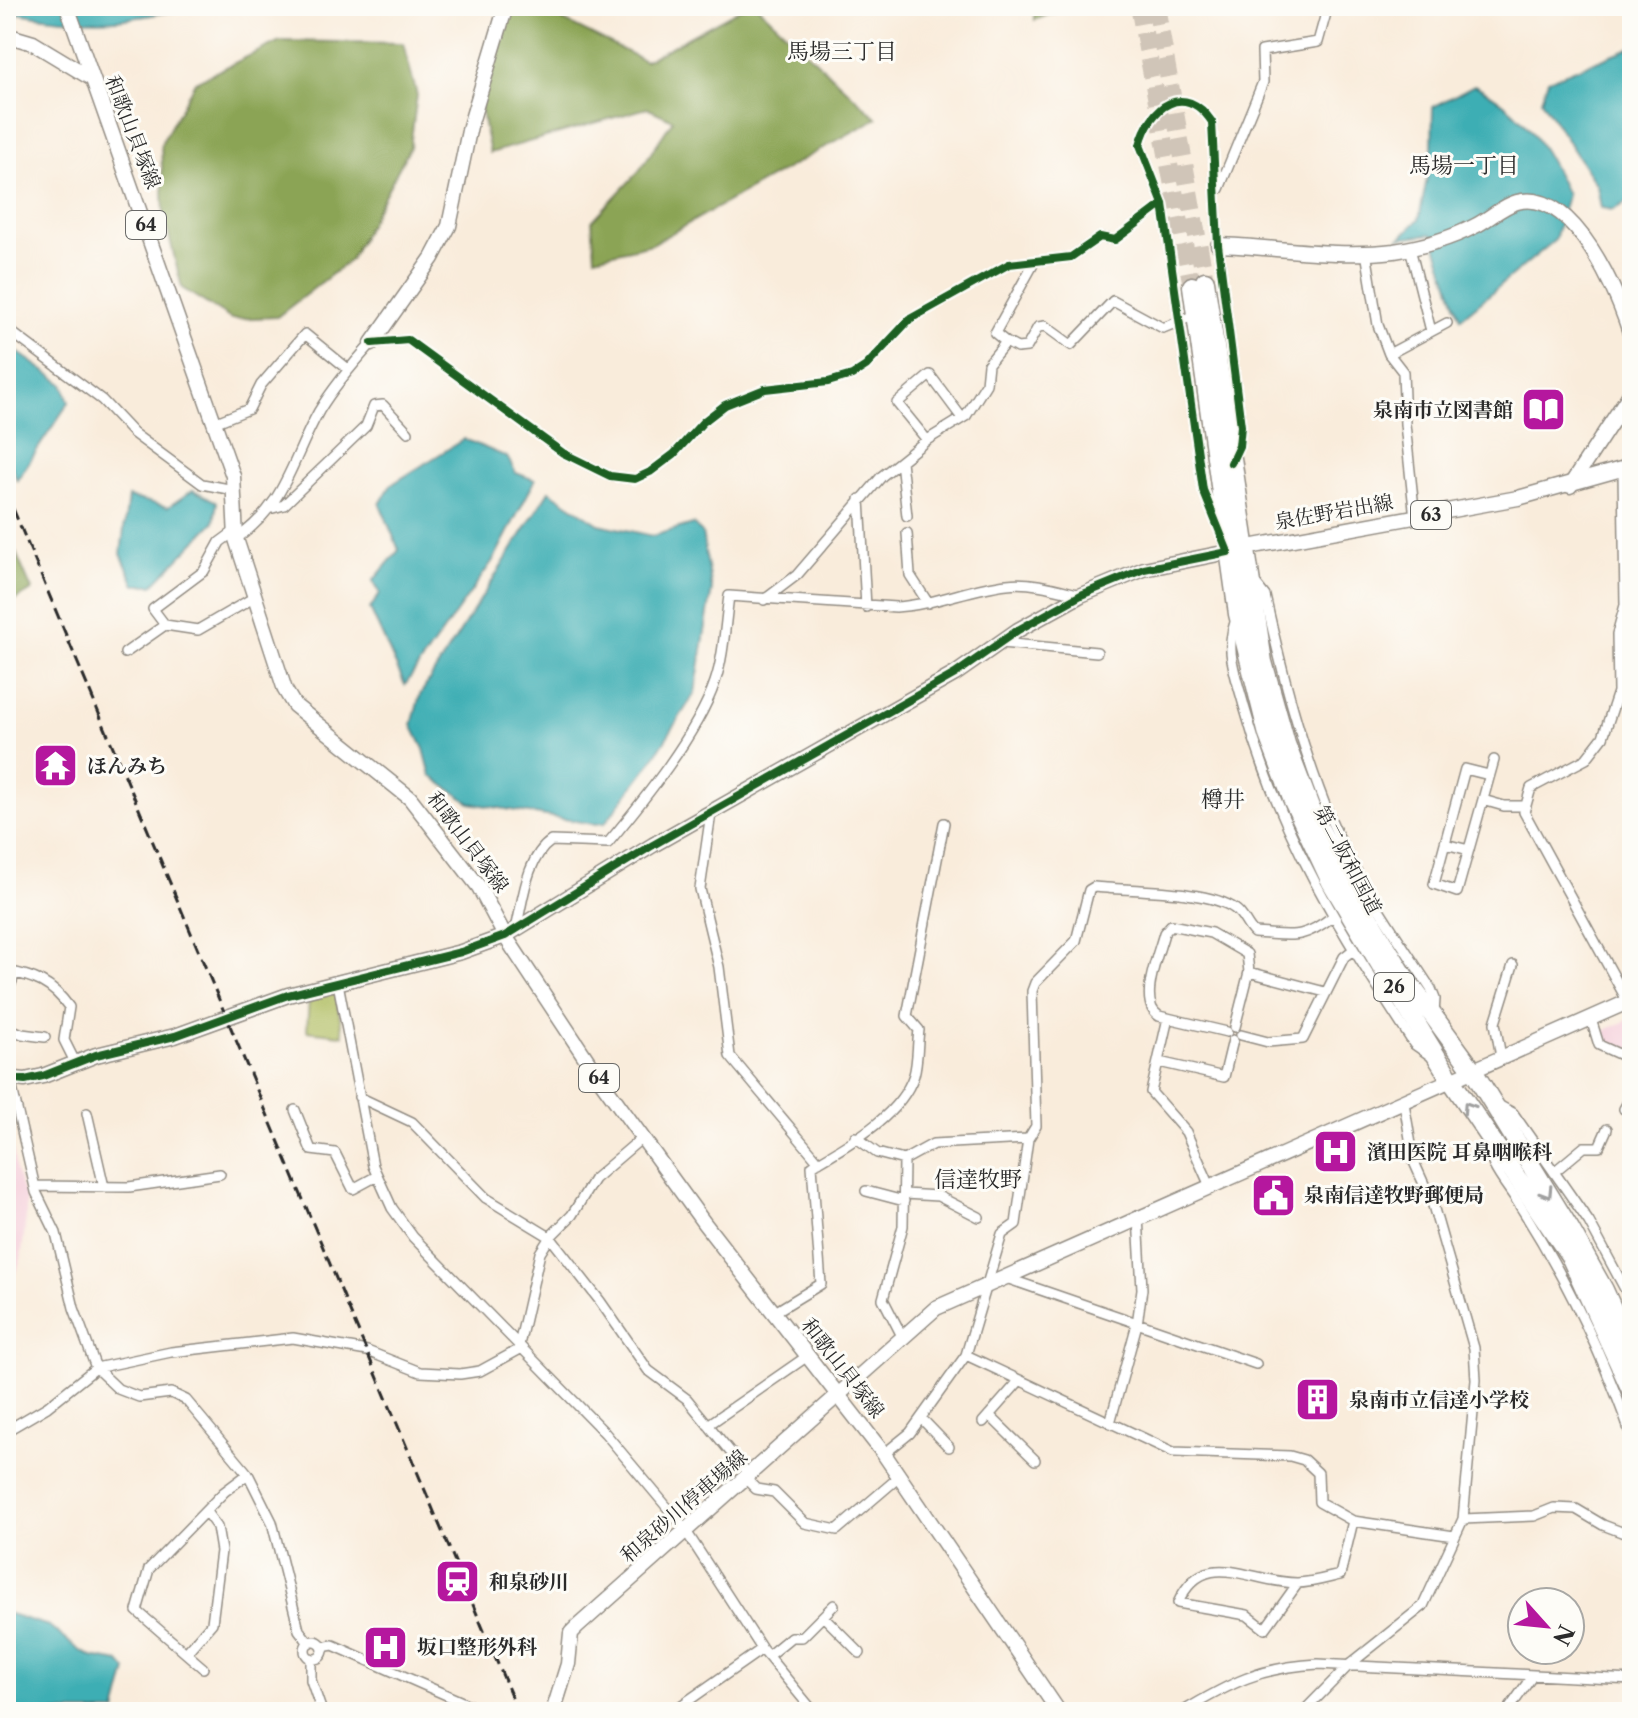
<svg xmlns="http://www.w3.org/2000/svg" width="1638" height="1718" viewBox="0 0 1638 1718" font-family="'Libre Caslon Text','Noto Serif JP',serif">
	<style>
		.built { fill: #f5cfdb }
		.green { fill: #afbc5e; stroke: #6d7444; stroke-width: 2 }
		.forest { fill: #8ba455; stroke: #5b6840; stroke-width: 2 }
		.water { fill: #3caeb4; stroke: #346c70; stroke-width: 2 }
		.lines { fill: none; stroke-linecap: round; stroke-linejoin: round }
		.highway-tunnel { stroke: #d0c5b8; stroke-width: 18; stroke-dasharray: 18 9; stroke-linecap: butt }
		.street-casing { stroke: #928c83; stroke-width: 12 }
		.secondary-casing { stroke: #928c83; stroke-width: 17 }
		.primary-casing { stroke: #928c83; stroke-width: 17 }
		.highway-casing { stroke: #928c83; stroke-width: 21 }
		.street { stroke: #fff; stroke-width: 9 }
		.secondary { stroke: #fff; stroke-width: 14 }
		.primary { stroke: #fff; stroke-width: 14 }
		.highway { stroke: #fff; stroke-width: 18 }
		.rail { stroke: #2b2b2b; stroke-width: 3; stroke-dasharray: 12 6; stroke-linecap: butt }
		.cycleway-casing { stroke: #fdfcf7; stroke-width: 13 }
		.cycleway { stroke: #1b5e20; stroke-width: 8 }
		.oneway { stroke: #a0a0a0 }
		.labels { text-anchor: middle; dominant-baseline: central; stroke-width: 6; stroke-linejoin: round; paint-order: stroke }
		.shield { fill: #fdfcf7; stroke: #6a6a68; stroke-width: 2 }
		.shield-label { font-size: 18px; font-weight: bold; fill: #2b2b2b }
		.street-label { font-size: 20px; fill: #2b2b2b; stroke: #fdfcf7 }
		.poi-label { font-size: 20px; font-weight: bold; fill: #2b2b2b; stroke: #fdfcf7; text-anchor: start }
		.neighbourhood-label { font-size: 22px; fill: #2b2b2b; stroke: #fdfcf7 }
	</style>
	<rect width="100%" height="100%" fill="#fdfcf7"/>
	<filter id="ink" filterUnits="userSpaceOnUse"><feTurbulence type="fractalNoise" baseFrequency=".0125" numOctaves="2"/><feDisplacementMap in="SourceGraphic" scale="16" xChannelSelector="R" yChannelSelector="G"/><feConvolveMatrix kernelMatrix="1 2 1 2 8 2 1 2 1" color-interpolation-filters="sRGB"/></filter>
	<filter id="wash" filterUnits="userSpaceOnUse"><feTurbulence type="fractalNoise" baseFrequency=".006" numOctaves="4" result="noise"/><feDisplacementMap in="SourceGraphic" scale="32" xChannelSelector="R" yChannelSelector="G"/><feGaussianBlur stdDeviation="1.8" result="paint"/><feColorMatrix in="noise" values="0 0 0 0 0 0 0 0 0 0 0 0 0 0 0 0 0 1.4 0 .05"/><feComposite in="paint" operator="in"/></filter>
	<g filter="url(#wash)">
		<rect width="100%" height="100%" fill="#f9ecdb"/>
		<path class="built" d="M1632,1018V1057L1603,1044L1601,1032Z
			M6,1092L16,1171L26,1200V1217L21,1260L6,1294Z"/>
		<path class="green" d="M330,992L336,996L343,1035L307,1031L309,998Z"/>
		<path class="forest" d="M506,6H534L645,61L746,6H757L877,118L652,244L595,257L592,221L639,171L673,120L647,108L490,153L478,96Z
			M1032,6H1071L1035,20Z
			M280,41L403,43L417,95L410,147L350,260L277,317L231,319L182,288L164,215L161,144L195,82Z
			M6,530L32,590L6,605Z"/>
		<path class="water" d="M6,6H214C181,8 149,17 116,20C85,23 37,17 6,11Z
			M1632,47V199L1613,210L1601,208L1597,186L1541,100L1548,80Z
			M1474,85C1522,108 1546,148 1567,195L1555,240L1461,318L1432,234L1400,238L1419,219L1432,153L1433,107Z
			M6,344L63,384L69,402L17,480L6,452Z
			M464,439L507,457L516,473L535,480L494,559L405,685L370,609L380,593L373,581L399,550L380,504L391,485Z
			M193,490L217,502L214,522L153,585H135L121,554L128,497L168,507Z
			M549,491L599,524L653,536L693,524L702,533L712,589L695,693L650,764L605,823L593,824L470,803L431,776L424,749L412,725L420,695Z
			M6,1613L49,1626L79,1650L92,1657L120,1662L127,1670L116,1712H6Z"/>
	</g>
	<g filter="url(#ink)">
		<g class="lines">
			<path class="highway-tunnel" d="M1139,6L1192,286
				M1156,6L1205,281"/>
			<defs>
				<path id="street" d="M1219,189L1263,82L1262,51L1318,42L1328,6
					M1410,248L1431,331
					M1366,252L1378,325L1389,354L1403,372L1405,424L1415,518
					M6,328L102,400L133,433L202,484L234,490
					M1006,342L1017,348L1027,347L1038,327L1045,326L1071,345L1113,301L1163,328L1190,317
					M1389,354L1447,323
					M214,423L249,409L261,385L305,334L348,369
					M927,440L897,403L930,375L962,418
					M901,461L907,516
					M1623,471L1625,605L1617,634L1618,692L1603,737L1586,759L1531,788L1524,812L1628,1002
					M860,499L866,607
					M273,508L284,505L366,426L374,406L383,405L408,432
					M235,531L220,542L204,571L153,609L165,625L198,630L255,597
					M907,533L910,575L928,603
					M1221,534L1203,490L1163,204L1140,145C1150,106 1184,81 1212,122L1218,245L1241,426L1235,456
					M236,539C286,505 291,461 319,411C334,386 353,364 372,343L408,340L563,453L610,476L635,479L650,472L674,454L703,422L725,405L765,389L828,382L852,375L866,366L910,319L1009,264L1071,257L1100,237L1115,240L1163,204
					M1254,582L1265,596C1282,672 1301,747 1331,820C1356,879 1396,935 1431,989L1435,999L1434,1014
					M764,600L797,575L882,476L927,440L966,416L986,384L988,364L1006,342L995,333L1035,261
					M1237,618C1223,648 1236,675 1244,706C1280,837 1341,932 1414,1044L1431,1056
					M1001,643L1097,652
					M125,653L165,625
					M1618,692L1632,689
					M1489,775L1465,769L1434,884L1457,892L1494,760
					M1483,800L1504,806H1526
					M711,813L700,889L719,967L730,1056L819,1162
					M1445,844L1469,850
					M516,929C523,901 526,858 551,841L608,843C643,801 697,735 715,682C724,656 725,624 729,596L896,607C934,605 969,588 1007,584C1032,581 1057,589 1081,595
					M6,971C34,976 52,983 69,1007L64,1040L75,1062
					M1249,972L1325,992
					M338,983L373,1166L392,1208L413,1237L605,1433L682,1525L762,1649L814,1712
					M6,997L15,973
					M1168,1018L1151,1092L1186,1132L1210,1186
					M1591,1019L1599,1045L1632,1060
					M6,1027L22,1034L45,1037
					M1227,1032L1159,1016C1137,1003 1159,953 1164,933L1171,925L1211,933L1247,954L1249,972L1235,1027
					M1241,1035L1268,1042L1303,1039L1344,957L1353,950
					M1501,1057L1495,1023L1513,965
					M1159,1062L1224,1077L1233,1040
					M10,1079L36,1192L56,1233L74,1308L96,1368L118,1389L139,1397L171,1393L186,1400L248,1474L272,1522L299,1630L309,1643
					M359,1097L412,1122L486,1198L550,1237L600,1301L648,1370L687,1399L750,1476
					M1500,1106L1513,1113L1589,1222L1632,1302
					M1624,1109L1632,1095
					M295,1110L311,1150L335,1153L353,1189L377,1176
					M87,1113L104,1187
					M855,1137L877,1153L904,1160L933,1144L1028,1139L1036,1126L1032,991L1035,983L1076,941L1089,890L1094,887C1129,891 1209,889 1235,909C1244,915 1246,926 1254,933C1292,935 1301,941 1332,917
					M1489,1142C1487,1164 1505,1182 1517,1201C1565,1276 1603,1354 1632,1438
					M1554,1172L1584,1147H1599L1607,1129
					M35,1186L129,1187L220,1174
					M866,1191L904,1201
					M904,1194L938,1196L979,1217
					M1006,1278L1256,1364
					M775,1312L821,1284L812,1166C847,1145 900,1117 914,1075C918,1061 917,1045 919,1030L907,1016L944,823
					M903,1338L883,1299L903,1226L904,1160
					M519,1345L540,1253L550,1237L572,1215L594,1179L643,1137
					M966,1355L1173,1452L1290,1456L1304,1460L1318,1473L1319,1502L1353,1521L1454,1536
					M989,1415L1035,1460
					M921,1418L949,1447
					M983,1422L1020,1380
					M1110,1423L1137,1324L1142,1289L1138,1216
					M708,1425L809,1355
					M6,1431L47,1407L96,1368L171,1352L293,1338L367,1351L420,1372L460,1374L480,1371L522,1348
					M884,1454L910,1433L966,1355L1002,1234L1016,1224L1028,1139
					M746,1479L756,1489L774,1492L805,1523L837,1530L899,1477
					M1463,1519L1534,1516L1554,1508L1576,1509L1603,1525L1632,1536
					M1298,1583L1265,1629L1247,1615L1178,1603C1204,1545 1249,1583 1297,1583C1311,1583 1327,1578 1340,1575L1353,1521
					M823,1616L860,1653
					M305 1650a9 9 0 1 1 18 0a9 9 0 1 1-18 0Z
					M322,1647L333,1645L485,1712
					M186,1653L212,1623L221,1551L217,1527L206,1512
					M769,1655L791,1637H802L834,1605
					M311,1658V1680L322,1712
					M203,1668L137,1611L149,1569L224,1492L248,1474
					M207,1712H209
					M672,1712L762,1649
					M1182,1712C1230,1683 1261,1667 1318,1664L1632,1680
					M1303,1712L1349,1665L1423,1606L1463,1519L1476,1380L1474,1348L1432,1202L1414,1162L1404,1103
					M1507,1712L1533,1675"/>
				<path id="secondary" d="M6,35L33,43L91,78
					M1218,245C1276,247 1336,258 1394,251C1421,247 1450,239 1475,226C1489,219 1502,206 1517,202C1574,187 1619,295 1632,339
					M372,343L432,258L449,226L470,126L506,6
					M1570,486L1632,391
					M6,1078L25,1080L43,1076L96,1055L175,1036L288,995L461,952L505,936L653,845L955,674L1018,630L1081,595L1144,569L1228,552
					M553,1712L568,1664L571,1633L577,1627L936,1308L1632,1000"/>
				<path id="primary" d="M67,6L233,476L236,539L285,690L294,705L410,798L479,887L505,936L597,1075L704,1223L884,1454L1059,1712
					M1238,549L1518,498L1632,466"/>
				<path id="highway" d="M1205,281L1263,662L1286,744L1315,820L1350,887L1404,976L1472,1069L1570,1229L1604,1290L1632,1352
					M1192,286L1238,614L1268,735L1293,801L1331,882L1381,966L1451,1080L1570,1256L1632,1392"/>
			</defs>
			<use href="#street" class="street-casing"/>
			<use href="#secondary" class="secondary-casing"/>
			<use href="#primary" class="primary-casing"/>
			<use href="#highway" class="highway-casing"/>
			<use href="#street" class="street"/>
			<use href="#secondary" class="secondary"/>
			<use href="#primary" class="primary"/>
			<use href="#highway" class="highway"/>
			<path class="rail" d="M6,492L518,1712"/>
			<defs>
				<path id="cycleway" d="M372,343L408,340L563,453L610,476L635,479L650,472L674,454L703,422L725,405L765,389L828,382L852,375L866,366L910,319L1009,264L1071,257L1100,237L1115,240L1163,204
					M6,1078L25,1080L43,1076L96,1055L175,1036L288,995L461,952L505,936L653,845L955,674L1018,630L1081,595L1144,569L1228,552L1203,490L1163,204L1140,145C1150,106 1184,81 1212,122L1218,245L1241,426L1239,446L1231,463"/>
			</defs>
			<use href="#cycleway" class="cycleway-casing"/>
			<use href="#cycleway" class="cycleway"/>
		</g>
		<defs><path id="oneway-chevron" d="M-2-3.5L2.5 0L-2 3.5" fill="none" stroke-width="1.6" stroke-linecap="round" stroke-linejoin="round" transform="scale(2)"/></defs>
		<g class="oneway">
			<use href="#oneway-chevron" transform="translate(1468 1107) rotate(-123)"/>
			<use href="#oneway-chevron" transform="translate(1547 1193) rotate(58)"/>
		</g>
	</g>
	<defs>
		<symbol id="library-square" viewBox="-11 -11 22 22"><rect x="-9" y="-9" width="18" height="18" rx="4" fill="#b5179e" stroke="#fdfcf7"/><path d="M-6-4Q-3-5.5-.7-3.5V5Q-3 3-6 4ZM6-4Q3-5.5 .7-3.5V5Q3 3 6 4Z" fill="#fff"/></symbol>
		<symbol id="temple-square" viewBox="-11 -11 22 22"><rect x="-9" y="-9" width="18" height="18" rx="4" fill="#b5179e" stroke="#fdfcf7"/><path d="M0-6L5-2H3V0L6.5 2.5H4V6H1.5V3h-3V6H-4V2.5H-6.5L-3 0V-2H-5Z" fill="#fff"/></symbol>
		<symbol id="hospital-square" viewBox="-11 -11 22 22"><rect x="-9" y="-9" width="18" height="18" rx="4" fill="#b5179e" stroke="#fdfcf7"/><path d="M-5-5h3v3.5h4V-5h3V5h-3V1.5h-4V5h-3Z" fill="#fff"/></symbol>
		<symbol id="civic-square" viewBox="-11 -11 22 22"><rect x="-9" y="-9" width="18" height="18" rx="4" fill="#b5179e" stroke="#fdfcf7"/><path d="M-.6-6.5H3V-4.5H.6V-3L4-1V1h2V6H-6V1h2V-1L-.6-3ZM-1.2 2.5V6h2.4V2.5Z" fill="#fff"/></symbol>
		<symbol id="building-square" viewBox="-11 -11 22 22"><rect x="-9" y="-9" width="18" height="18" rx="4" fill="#b5179e" stroke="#fdfcf7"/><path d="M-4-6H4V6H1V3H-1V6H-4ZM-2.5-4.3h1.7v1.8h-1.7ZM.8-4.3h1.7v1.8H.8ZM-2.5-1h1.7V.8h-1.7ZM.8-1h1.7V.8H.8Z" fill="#fff"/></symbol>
		<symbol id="station-square" viewBox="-11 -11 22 22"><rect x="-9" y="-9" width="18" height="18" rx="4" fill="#b5179e" stroke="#fdfcf7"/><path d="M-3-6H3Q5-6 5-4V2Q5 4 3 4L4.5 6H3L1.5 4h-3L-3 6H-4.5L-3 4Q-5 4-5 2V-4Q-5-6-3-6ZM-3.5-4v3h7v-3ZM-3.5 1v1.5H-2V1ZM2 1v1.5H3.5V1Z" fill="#fff"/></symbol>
	</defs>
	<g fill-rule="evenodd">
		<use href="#library-square" x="1518" y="384" width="51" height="51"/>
		<use href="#temple-square" x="30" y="740" width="51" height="51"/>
		<use href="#hospital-square" x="1310" y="1126" width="51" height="51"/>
		<use href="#civic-square" x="1248" y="1170" width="51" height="51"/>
		<use href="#building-square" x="1292" y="1374" width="51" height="51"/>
		<use href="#station-square" x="432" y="1556" width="51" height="51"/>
		<use href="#hospital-square" x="360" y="1622" width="51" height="51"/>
	</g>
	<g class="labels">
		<g class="shield">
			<rect x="126" y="211" width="40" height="28" rx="6"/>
			<rect x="1411" y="501" width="40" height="28" rx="6"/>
			<rect x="1374" y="973" width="40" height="28" rx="6"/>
			<rect x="579" y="1064" width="40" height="28" rx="6"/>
		</g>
		<g class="shield-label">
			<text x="146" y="225">64</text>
			<text x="1431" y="515">63</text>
			<text x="1394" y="987">26</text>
			<text x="599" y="1078">64</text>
		</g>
		<g class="street-label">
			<text transform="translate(133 132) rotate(69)">和歌山貝塚線</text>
			<text transform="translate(1334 512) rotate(-10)">泉佐野岩出線</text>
			<text transform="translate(468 842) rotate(53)">和歌山貝塚線</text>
			<text transform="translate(1348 860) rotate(62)">第二阪和国道</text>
			<text transform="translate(843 1368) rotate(52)">和歌山貝塚線</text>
			<text transform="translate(684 1506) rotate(-41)">和泉砂川停車場線</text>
		</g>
		<g class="poi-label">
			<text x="1513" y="410" text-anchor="end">泉南市立図書館</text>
			<text x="87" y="766">ほんみち</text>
			<text x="1367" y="1152">濱田医院 耳鼻咽喉科</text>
			<text x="1304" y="1195">泉南信達牧野郵便局</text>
			<text x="1349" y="1400">泉南市立信達小学校</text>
			<text x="489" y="1582">和泉砂川</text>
			<text x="417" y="1647">坂口整形外科</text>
		</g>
		<g class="neighbourhood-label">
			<text x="842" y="51">馬場三丁目</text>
			<text x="1464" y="165">馬場一丁目</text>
			<text x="1223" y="799">樽井</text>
			<text x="978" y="1179">信達牧野</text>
		</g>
	</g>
	<rect width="1638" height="1718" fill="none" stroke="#fdfcf7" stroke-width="32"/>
	<g transform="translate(1546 1626) rotate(117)"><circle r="38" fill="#fdfcf7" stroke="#a9a8a5" stroke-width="2"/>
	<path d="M0-6L14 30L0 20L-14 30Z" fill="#b5179e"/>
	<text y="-12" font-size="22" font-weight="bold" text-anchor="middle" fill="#2b2b2b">N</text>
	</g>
</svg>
